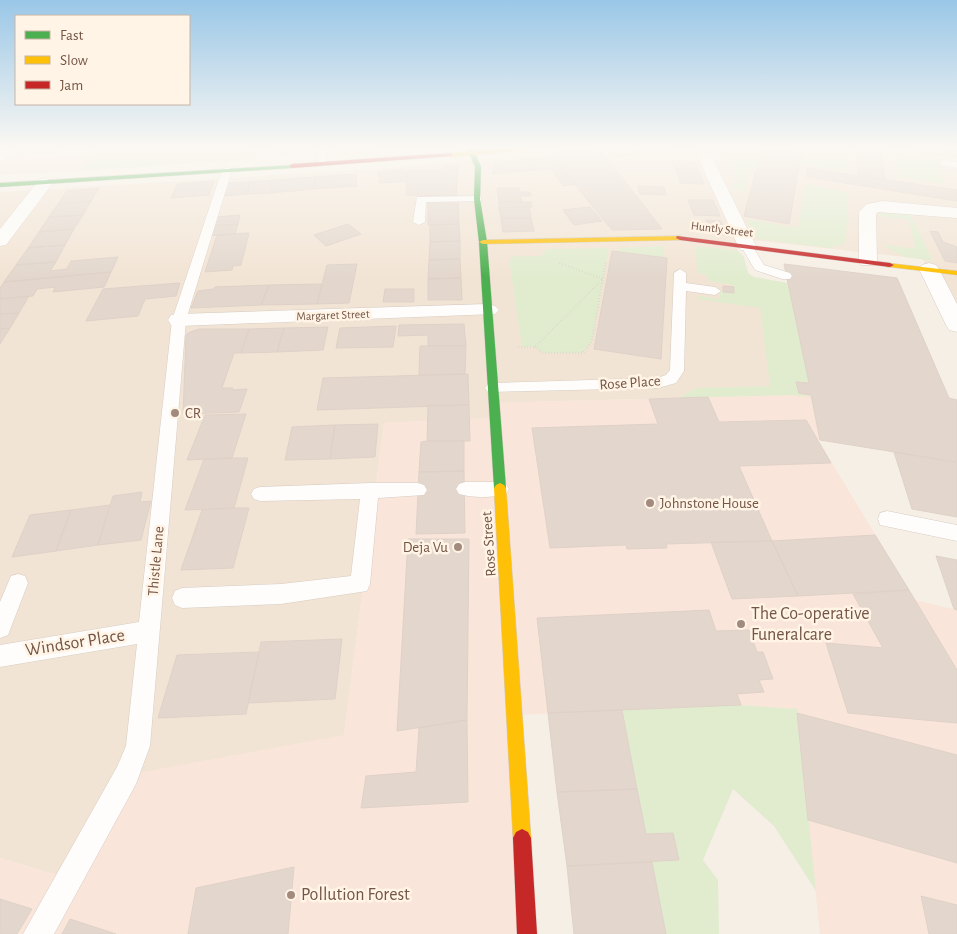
<svg xmlns="http://www.w3.org/2000/svg" width="957" height="934" viewBox="0 0 957 934" font-family="'Alegreya Sans',sans-serif">
	<style>
		.residential { fill: #f2e4d4 }
		.commercial { fill: #fae5da }
		.green { fill: #e1eccf }
		.building { fill: #e3d7cd; stroke: #dfd1c7 }
		.lines { fill: none; stroke-linecap: round; stroke-linejoin: round }
		.lane-casing { stroke: #d7ccc3; stroke-width: 1 }
		.street-casing { stroke: #d7ccc3; stroke-width: 1 }
		.fast-casing { stroke: #d6cbc2; stroke-width: 1 }
		.slow-casing { stroke: #d6cbc2; stroke-width: 1 }
		.jam-casing { stroke: #d6cbc2; stroke-width: 1 }
		.path { stroke: #d9cfca; stroke-width: 2.5; stroke-dasharray: 0.5 2.5; stroke-linecap: butt }
		.lane { fill: #fefdfb; fill-rule: evenodd }
		.street { fill: #fefdfb; fill-rule: evenodd }
		.fast { fill: #4caf50; fill-rule: evenodd }
		.slow { fill: #ffc107; fill-rule: evenodd }
		.jam { fill: #c62828; fill-rule: evenodd }
		.poi-dot { fill: #a28b7e; stroke: #fff4e5; stroke-width: 2 }
		.labels { text-anchor: middle; dominant-baseline: central; stroke-width: 5; stroke-linejoin: round; paint-order: stroke }
		.far-street-label { font-size: 12px; fill: #745546; stroke: #fff4e5 }
		.street-label { font-size: 15px; fill: #745546; stroke: #fff4e5 }
		.poi-label { font-size: 15px; fill: #745546; stroke: #fff4e5; text-anchor: start }
		.near-poi-label { font-size: 18px; fill: #745546; stroke: #fff4e5; text-anchor: start }
		.near-street-label { font-size: 18px; fill: #745546; stroke: #fff4e5 }
	</style>
	<rect width="100%" height="100%" fill="#f6efe5"/>
	<path class="residential" d="M592,148H957V323L923,259L736,238L741,270L811,397L790,395L494,403L495,418L384,423L344,736L69,879L0,858V192L377,169L494,159Z"/>
	<path class="commercial" d="M0,148H97L79,171L0,175Z
		M790,395L811,397L820,440H818L915,600L957,610V934H820L797,710L741,705L515,715L532,934H0V858L69,879L127,775L344,735L384,423L495,418L494,403Z"/>
	<path class="green" d="M97,148H258L256,159L79,171Z
		M337,148H432L336,154Z
		M693,148H762L756,170L750,169L744,192L731,189L733,184L739,183L732,162L721,157L695,153Z
		M764,148H848L847,172L799,164L800,153Z
		M895,154L938,160L944,184L898,177Z
		M805,184L848,193L846,243L830,248L757,239L747,219L798,228Z
		M885,212L911,215L933,261L905,257L884,246L882,244L915,249L909,220L878,216Z
		M664,246V258L618,252V248Z
		M696,246L738,251L744,257L748,273L754,277L788,283L809,383L797,382L799,393L811,397L790,395L678,398L697,388L770,386L760,308L697,299V296L720,299V291L734,293L733,285L710,281L705,274L697,273Z
		M609,248L592,341L583,353H543L535,347H522L509,259L514,256H541L547,249Z
		M741,705L797,709L816,891L774,826L733,789L703,860L718,880L719,934H666L652,862L679,860L673,833L646,834L622,710Z"/>
	<path class="building" d="M23,148H59L54,153L15,155Z
		M276,148H308L307,153L275,155Z
		M599,148L662,229L612,230L549,153Z
		M606,148H634L642,154L615,157Z
		M642,148H670L672,149H665L669,152L656,154L653,151H647Z
		M762,148L801,153L789,224L744,216Z
		M856,148H881L882,160L857,157Z
		M911,148H927L928,153L912,151Z
		M927,148H942L944,156L928,153Z
		M942,148L957,150V157L944,156Z
		M552,157L575,184L563,186L550,168L536,170L528,159Z
		M857,157L882,160L885,180L858,175Z
		M528,159L536,170L493,174L494,162Z
		M672,161L695,162L699,172L676,171Z
		M443,166H458L456,196L406,195L407,171L443,170Z
		M807,168L957,190V201L807,177Z
		M404,170L407,181L380,183L378,172Z
		M676,171L699,172L704,184L680,183Z
		M356,174L357,186L314,189L315,177Z
		M315,177L314,189L270,193L272,180Z
		M272,180L270,193L247,194L250,182Z
		M214,181L209,195L171,198L177,184Z
		M250,182L247,194L224,196L227,183Z
		M638,186L664,187L666,195L640,194Z
		M99,188L91,201L58,204L67,191Z
		M497,188H519L520,192H530L531,196H520L522,202H499Z
		M458,200L459,224L428,225V201Z
		M688,200H713L720,216L694,215Z
		M91,201L83,215L49,217L58,204Z
		M499,202H531L532,207L499,208Z
		M529,207L531,218H501L499,208Z
		M590,207L602,221L574,225L563,210Z
		M83,215L74,229L39,232L49,217Z
		M240,215L238,224L212,226L215,217Z
		M501,218H531L534,231L503,232Z
		M706,220L721,221L727,235L712,234Z
		M238,224L235,234L209,236L212,226Z
		M348,224L361,234L326,246L314,235Z
		M459,224L460,241L430,242V225Z
		M74,229L65,245L28,248L39,232Z
		M930,231L938,232L943,242L957,247V263L945,261Z
		M249,233L241,265L233,266L232,270L205,272L217,235Z
		M460,241V259L429,260L430,242Z
		M65,245L56,262L16,265L28,248Z
		M612,251L667,258L661,359L594,349Z
		M118,257L111,272L4,282L16,265L56,262L50,271L67,269L71,261Z
		M460,259L461,278L428,279L429,260Z
		M357,264L349,303L317,304L327,265Z
		M784,264L897,278L949,398L957,400V462L820,440L811,395L799,393L796,382L809,383Z
		M111,272L104,287L53,292L55,287L37,289L33,296L0,299V288L4,282Z
		M461,278L462,300H428V279Z
		M180,283L176,296L145,299L138,316L86,321L103,289Z
		M322,284L317,304L261,305L269,285Z
		M269,285L261,305L191,308L198,291L214,289L215,287Z
		M723,286L734,287V293L723,292Z
		M385,289H414V302H383Z
		M29,296L19,313L0,314V299Z
		M19,313L10,328L0,329V314Z
		M464,324L466,346H428V335L398,336L399,325Z
		M396,326L393,347L336,348L340,328Z
		M328,327L323,350L277,352L284,328Z
		M10,328L0,344V329Z
		M284,328L277,352L241,353L249,329Z
		M199,329H249L241,353H234L222,388H233L232,390L247,389L239,412L183,414L186,336L188,333Z
		M420,346H466L465,374L419,375Z
		M468,374L469,405L317,410L323,378Z
		M708,397L719,422L806,420L831,463L739,466L772,541L666,544L667,548L627,549L626,545L550,548L532,428L658,424L649,399Z
		M428,405H469L470,441H427Z
		M246,414L232,458L187,460L205,415Z
		M378,424L375,457L330,459L335,425Z
		M335,425L330,459L285,460L292,427Z
		M427,441H464V471L419,472L421,442Z
		M894,452L957,463V517L912,509Z
		M232,458H248L234,508L185,510L204,459Z
		M464,471L465,533L416,534L419,472Z
		M142,492L140,502L151,501L141,540L98,545L113,496Z
		M110,505L98,545L56,551L71,510Z
		M234,508H249L233,568L181,570L202,510Z
		M71,510L56,551L12,557L30,515Z
		M875,535L909,590L798,596L772,541Z
		M408,539H469L467,720L397,731Z
		M772,541L798,596L732,599L711,542Z
		M936,556L957,560V610L954,609Z
		M909,590L957,670V723L848,713L826,643L883,648L853,594Z
		M709,610L716,631L749,630L757,652H763L773,679L759,680L764,692L737,694L741,705L548,713L537,618Z
		M342,639L335,699L248,703L261,642Z
		M259,652L246,714L158,718L177,655Z
		M622,710L637,789L557,792L548,713Z
		M797,713L957,755V863L808,820Z
		M467,720L468,802L361,808L366,776L416,772L419,728Z
		M637,789L646,834L673,833L679,860L567,866L557,792Z
		M652,862L666,934H574L567,866Z
		M294,867L288,934H188L196,888Z
		M921,896L957,905V934H929Z
		M0,899L32,909L17,934H0Z
		M70,919L116,934H62Z"/>
	<g class="lines">
		<defs>
			<path id="lane" d="M0,148H8L5,160L0,163Z
				M318,148H328L325,166L317,164Z
				M944,160L957,162V168L941,165V161Z
				M227,167L232,170L186,320L150,746L136,784L54,934H23L117,767L126,746L137,644L0,667V645L139,622L172,320L222,170Z
				M477,196L481,197V201L426,202L425,222L419,225L413,222L417,197Z
				M747,242L751,244L764,265L790,273L792,276L790,279H782L755,270L741,246Z
				M680,269L686,273V283L715,287L721,291L715,295L686,291L684,371L676,383L658,388L488,392L485,388L488,384L493,383L657,378L666,375L670,370L674,273Z
				M465,482H500L506,484L509,489L506,494C493,498 472,498 459,494L456,489L459,484Z
				M370,483H418L424,485L427,490L424,495L378,498L370,584L367,591L281,604L182,608L175,605L172,598L175,591L182,588L281,584L351,576L360,499L260,501L254,499L251,494L254,489L260,487Z
				M887,511L957,525V541L880,525L878,519L880,513Z
				M18,574L25,576L28,583L8,635L0,638V602L11,576Z"/>
			<path id="street" d="M704,151L711,155L756,246L753,250H741L738,246L697,155Z
				M45,178L53,183L6,245L0,246V229L39,180Z
				M883,201L957,208V218L878,212L876,214L877,261L875,265H861L859,261V212L867,204Z
				M929,263L936,265L939,269L957,304V332L949,330L946,325L919,269L922,265Z
				M488,304L495,306L499,310L495,314L179,326L171,325L168,320L171,315L179,314Z"/>
			<path id="fast" d="M467,148H473L481,167L480,199L487,242L506,488L504,491H496L494,488L479,242L474,199L475,167Z
				M294,165L295,166L292,168L0,187V183Z"/>
			<path id="slow" d="M512,148H530L527,150L450,157L447,155L450,153Z
				M680,236L684,238L683,240L483,244L479,242L483,240Z
				M887,263L957,271V275L890,267H887Z
				M500,483L504,485L506,488L531,838L528,844L522,847L516,844L513,838L494,488L496,485Z"/>
			<path id="jam" d="M450,153L453,155L452,156L292,168L289,166L292,164Z
				M677,236L890,263L894,265L890,267L680,240L676,238Z
				M522,829L528,832L531,838L537,934H517L513,838L516,832Z"/>
		</defs>
		<use href="#lane" class="lane-casing"/>
		<use href="#street" class="street-casing"/>
		<use href="#fast" class="fast-casing"/>
		<use href="#slow" class="slow-casing"/>
		<use href="#jam" class="jam-casing"/>
		<path class="path" d="M518,347H535L603,279L559,263
			M535,347L543,353H583L592,341L606,261"/>
		<use href="#lane" class="lane"/>
		<use href="#street" class="street"/>
		<use href="#fast" class="fast"/>
		<use href="#slow" class="slow"/>
		<use href="#jam" class="jam"/>
	</g>
	<linearGradient id="sky" x2="0" y2="1"><stop stop-color="#9ac7e7"/><stop offset="0.53" stop-color="#fbf8f3"/><stop offset="1" stop-color="#fbf8f3" stop-opacity="0"/></linearGradient>
	<rect width="957" height="278" fill="url(#sky)"/>
	<g class="poi-dot">
		<circle cx="175" cy="413" r="5"/>
		<circle cx="650" cy="503" r="5"/>
		<circle cx="458" cy="547" r="5"/>
		<circle cx="741" cy="624" r="5"/>
		<circle cx="291" cy="895" r="5"/>
	</g>
	<g class="labels">
		<g class="far-street-label">
			<text transform="translate(722 229) rotate(7)">Huntly Street</text>
			<text transform="translate(333 315) rotate(-2)">Margaret Street</text>
		</g>
		<g class="street-label">
			<text transform="translate(630 383) rotate(-4)">Rose Place</text>
			<text transform="translate(489 544) rotate(-94)">Rose Street</text>
			<text transform="translate(156 561) rotate(-85)">Thistle Lane</text>
		</g>
		<g class="poi-label">
			<text x="185" y="413">CR</text>
			<text x="660" y="503">Johnstone House</text>
			<text x="448" y="547" text-anchor="end">Deja Vu</text>
		</g>
		<g class="near-poi-label">
			<text x="751" y="614">The Co-operative<tspan x="751" dy="21">Funeralcare</tspan></text>
			<text x="301" y="895">Pollution Forest</text>
		</g>
		<g class="near-street-label">
			<text transform="translate(75 643) rotate(-9)">Windsor Place</text>
		</g>
	</g>
	<rect x="15" y="15" width="175" height="90" fill="#fff4e5" stroke="#c7b4a5"/>
	<rect x="25" y="31" width="25" height="8" fill="#4caf50" stroke="#c7b4a5"/>
	<text x="60" y="40" font-size="15" fill="#745546">Fast</text>
	<rect x="25" y="56" width="25" height="8" fill="#ffc107" stroke="#c7b4a5"/>
	<text x="60" y="65" font-size="15" fill="#745546">Slow</text>
	<rect x="25" y="81" width="25" height="8" fill="#c62828" stroke="#c7b4a5"/>
	<text x="60" y="90" font-size="15" fill="#745546">Jam</text>
</svg>
